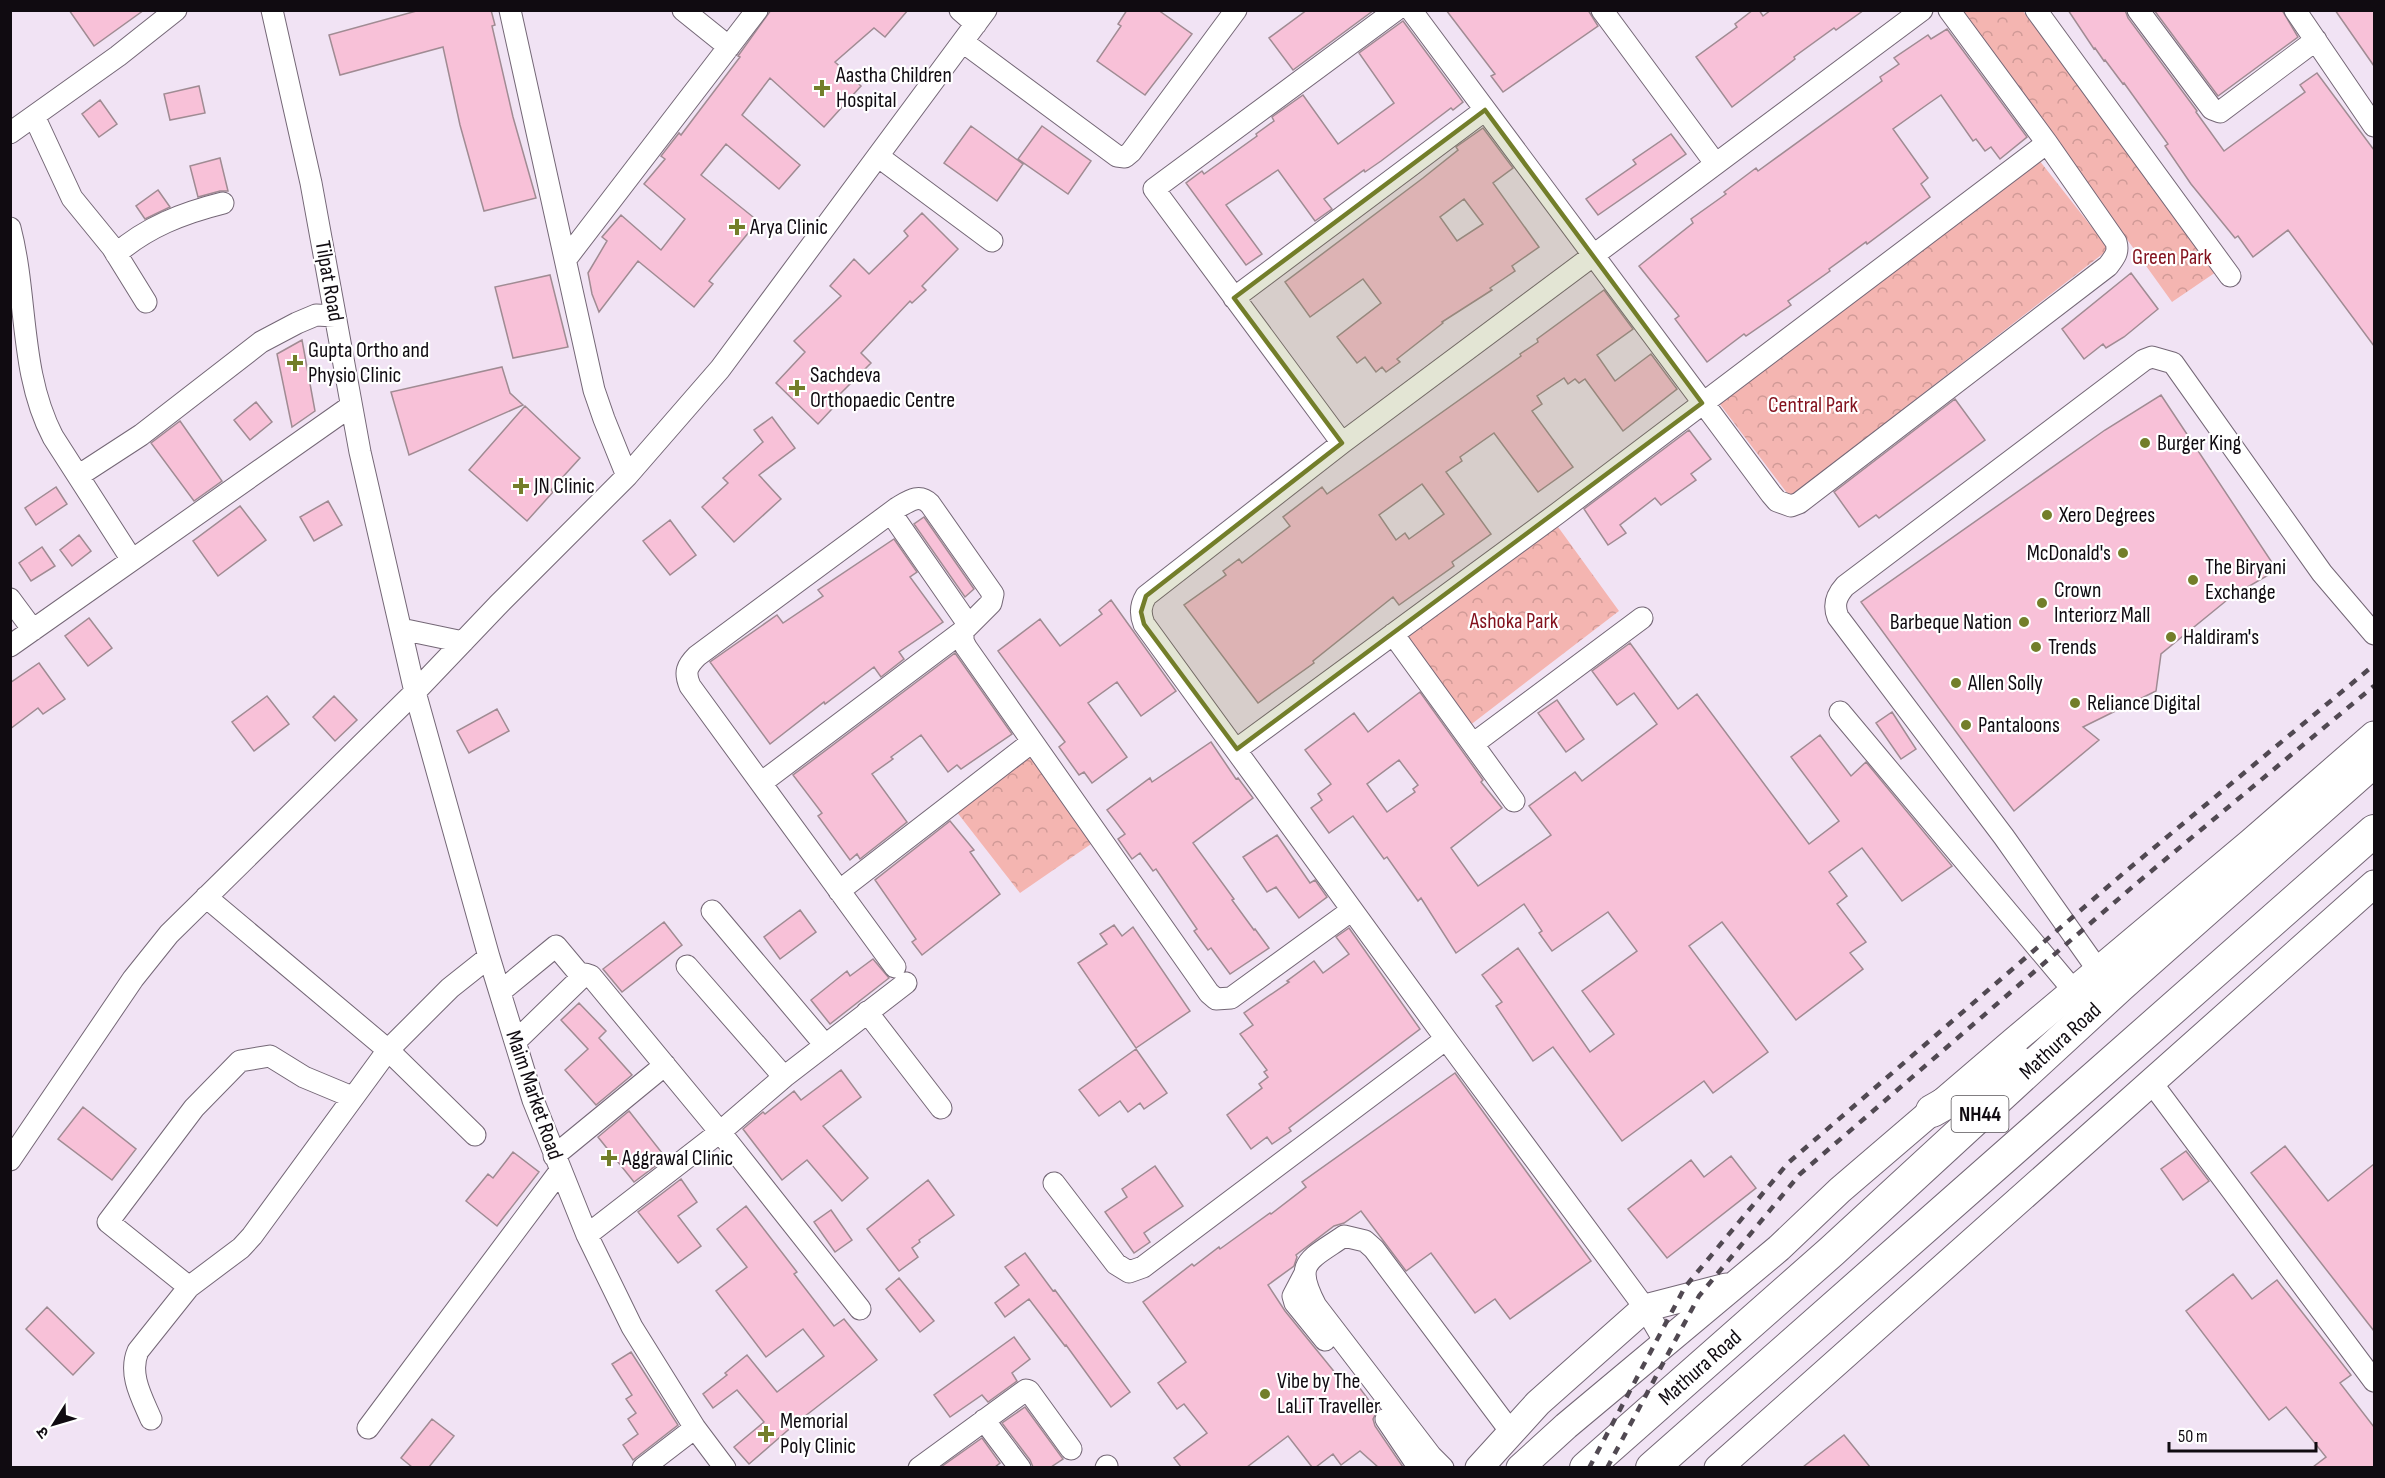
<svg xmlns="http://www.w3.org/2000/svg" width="2385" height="1478" viewBox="0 0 2385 1478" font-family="'Sofia Sans Condensed','Noto Sans Devanagari',sans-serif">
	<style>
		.park { fill: url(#park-crowns) }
		.building { fill: #f8c1d8; stroke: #a08b93; stroke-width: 1.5; fill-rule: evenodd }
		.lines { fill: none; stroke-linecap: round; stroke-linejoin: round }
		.minor-casing { stroke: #746776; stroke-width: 23 }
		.major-casing { stroke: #746776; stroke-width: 29 }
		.highway-casing { stroke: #746776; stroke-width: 34 }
		.minor { stroke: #fff; stroke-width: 21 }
		.major { stroke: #fff; stroke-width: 27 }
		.highway { stroke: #fff; stroke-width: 32 }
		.rail { stroke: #514952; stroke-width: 4.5; stroke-dasharray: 8 8; stroke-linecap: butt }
		.marked { fill: #737e2a; fill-opacity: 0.2; stroke: #737e2a; stroke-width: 4.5; stroke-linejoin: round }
		.poi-dot { fill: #737e2a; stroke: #fff; stroke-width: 2 }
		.labels { text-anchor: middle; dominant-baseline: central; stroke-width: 4.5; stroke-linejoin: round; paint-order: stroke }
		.shield { fill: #fff; stroke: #585458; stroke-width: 1.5 }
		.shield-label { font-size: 21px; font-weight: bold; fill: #100b11 }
		.poi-label { font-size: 22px; fill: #100b11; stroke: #fff; text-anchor: start }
		.park-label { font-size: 22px; fill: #83111d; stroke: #fff }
		.street-label { font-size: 22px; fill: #100b11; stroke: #fff }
	</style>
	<defs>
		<pattern id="park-crowns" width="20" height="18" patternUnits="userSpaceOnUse" patternTransform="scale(1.5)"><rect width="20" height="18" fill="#f4b5b1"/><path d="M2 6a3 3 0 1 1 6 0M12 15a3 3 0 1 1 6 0" fill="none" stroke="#d09a97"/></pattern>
	</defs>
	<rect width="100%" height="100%" fill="#f1e3f4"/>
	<path class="park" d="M1963,11H2023L2216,272L2172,302Z
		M2039,160L2109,249L1790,497L1719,403Z
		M1553,520L1619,611L1469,726L1405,640L1416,627Z
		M1031,757L1094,842L1020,893L956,811Z"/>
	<path class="building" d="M69,10H144L94,46Z
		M420,10H491L495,25L492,26L513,117L536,198L484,211L460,125L443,47L340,75L329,35Z
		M771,10H908L885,37L874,28L835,62L861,86L824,127L770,78L742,115L800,165L779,189L726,144L701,175L758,221L709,281L713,284L694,307L638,261L599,312L592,294L588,273L607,241L602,237L621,215L661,250L685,219L644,184L665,159L661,156L679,133L681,135L740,57L738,56Z
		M1127,10H1158L1192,34L1145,95L1097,61L1121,26L1118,24Z
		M1307,10H1374L1293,70L1269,38Z
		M1446,10H1588L1598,26L1503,92L1491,76L1495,74Z
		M1753,10H1759L1763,16L1771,10H1864L1836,30L1834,28L1794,57L1795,59L1732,107L1696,57L1737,27L1735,24Z
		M2068,10H2125L2128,18L2197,111L2196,112L2224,151L2305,92L2300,85L2317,73L2374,150V346L2288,230L2253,257L2238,236L2235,238L2191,184L2165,146L2168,144L2124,83L2123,84L2105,60L2104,61L2095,48L2094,49Z
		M2154,10H2282L2298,37L2218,96Z
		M2335,10H2374V66Z
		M1403,21L1463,102L1453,110L1451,108L1381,161L1365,172L1364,170L1324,199L1332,209L1315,221L1278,170L1226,205L1262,254L1246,265L1186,183L1202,171L1204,174L1257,136L1256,134L1274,121L1272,117L1303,95L1338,144L1394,103L1359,53Z
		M1947,29L2027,137L2000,159L1991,147L1985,151L1976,139L1973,141L1941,95L1928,104L1893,129L1928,178L1921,184L1930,197L1867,244L1866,242L1829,269L1830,271L1788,301L1791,305L1746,336L1744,334L1707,362L1675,319L1679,316L1639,266L1693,223L1691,219L1726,194L1724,192L1756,168L1758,171L1882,81L1880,77L1899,64L1894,58L1928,35L1931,39Z
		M199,86L205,113L170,120L164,94Z
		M100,100L117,124L99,137L82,114Z
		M971,126L1023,164L997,201L944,163Z
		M1042,126L1091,161L1068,194L1018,159Z
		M1483,128L1513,168L1493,183L1539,247L1512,266L1515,271L1490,288L1492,290L1442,322L1443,323L1397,359L1400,362L1386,372L1382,367L1376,372L1365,357L1357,363L1337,337L1381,303L1363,279L1310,317L1285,282L1423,178L1458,150L1456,147ZM1464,199L1483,224L1457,241L1440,217Z
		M1671,134L1686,154L1598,215L1586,199L1636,164L1633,160Z
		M220,158L228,191H220L198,197L190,166Z
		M158,190L170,207L145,219L136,206Z
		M922,213L958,249L922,286L926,290L912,303L910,301L861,353L871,363L840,394L843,397L818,424L776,383L805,352L794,341L841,296L830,286L854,259L869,274L908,236L904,231Z
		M2131,273L2158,309L2124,337L2106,348L2103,344L2084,359L2062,329Z
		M550,275L568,347L513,358L495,287Z
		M1604,290L1633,329L1597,355L1615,381L1651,354L1677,389L1623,431L1585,379L1579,383L1575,379L1568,384L1564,378L1537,396L1542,404L1532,411L1573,467L1538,492L1494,433L1460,457L1462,461L1446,472L1491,534L1452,562L1454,566L1399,605L1393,597L1313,661L1314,663L1258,703L1184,605L1226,575L1223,571L1239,559L1242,563L1290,526L1283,517L1322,487L1327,494L1521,356L1520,354L1538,342L1537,339ZM1422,484L1444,514L1409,539L1405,533L1396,540L1379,515Z
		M302,340L315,411L292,427L277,354Z
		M502,367L510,393L523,405L409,455L391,392Z
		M2161,395L2277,570L2232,596L2161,654L2156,691L2083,727L2099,740L2014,811L1861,602L2105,430Z
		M1955,399L1985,440L1879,518L1876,515L1859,527L1834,492Z
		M256,402L272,422L250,440L234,420Z
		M525,406L580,458L551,490L553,492L527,521L469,470Z
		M772,417L795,448L759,475L781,499L734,542L702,507L728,483L723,478L763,442L754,430Z
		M180,421L222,481L194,501L151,443Z
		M1689,430L1711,459L1691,474L1696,480L1661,505L1655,498L1620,525L1626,533L1608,545L1584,509Z
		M56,487L67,504L36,525L25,508Z
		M328,501L342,525L314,541L300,517Z
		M240,506L266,540L218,576L193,541Z
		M924,517L974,589L965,597L914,524Z
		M670,520L696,555L670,575L643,541Z
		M79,535L91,551L72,566L60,550Z
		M894,539L917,572L910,577L943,622L899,652L904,659L881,677L874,667L825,704L824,702L770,744L710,662L777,615L783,623L823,596L818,590Z
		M42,547L55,566L31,581L19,563Z
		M1111,600L1176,691L1141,716L1117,682L1088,703L1127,757L1092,783L1084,772L1079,775L1059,747L1065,742L998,651L1040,619L1060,646L1102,614L1099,610Z
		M89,618L112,648L88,666L65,636Z
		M1630,643L1678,709L1697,694L1809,844L1839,821L1791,757L1820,735L1851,776L1866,762L1952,866L1902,901L1862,848L1829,872L1847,896L1837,904L1866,942L1850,953L1863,969L1796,1020L1722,922L1689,946L1768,1052L1713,1093L1704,1081L1622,1141L1553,1047L1533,1061L1496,1006L1502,1002L1482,975L1518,948L1590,1052L1614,1034L1582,991L1637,951L1608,912L1552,951L1539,933L1542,931L1524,904L1456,953L1421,898L1418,901L1387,857L1384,859L1353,816L1329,833L1311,808L1322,800L1318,794L1331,784L1305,750L1354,713L1368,732L1420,692L1483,780L1481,782L1502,808L1451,848L1478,886L1551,835L1529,806L1575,772L1582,781L1657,724L1634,693L1617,705L1592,671ZM1399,760L1418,785L1413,789L1415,792L1387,812L1367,784Z
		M955,653L1012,734L961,769L957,765L948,772L921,735L891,757L893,759L872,774L907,822L860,859L857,854L850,860L818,816L822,813L793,775Z
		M39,663L65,699L43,714L38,708L10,729V683Z
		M267,696L289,724L254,751L232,722Z
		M334,696L357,720L335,741L313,717Z
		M1557,700L1584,739L1566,752L1538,713Z
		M497,709L509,731L469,753L457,731Z
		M1892,712L1916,749L1901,759L1876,723Z
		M1211,742L1236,779L1238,778L1253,798L1193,843L1234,899L1232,900L1254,930L1255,929L1269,948L1230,974L1211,948L1208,950L1194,931L1197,929L1156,869L1153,871L1140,853L1132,859L1118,839L1125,834L1107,810L1150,778L1152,782Z
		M950,821L974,850L970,852L1000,894L922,955L912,942L916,939L875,880Z
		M1277,835L1310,883L1315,880L1327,897L1299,918L1276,887L1267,892L1243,857Z
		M800,910L816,932L780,959L764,937Z
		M664,922L682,945L622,992L603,969Z
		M1114,925L1122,936L1133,927L1190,1011L1136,1048L1078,963L1107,944L1100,934Z
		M1349,928L1420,1029L1289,1128L1291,1131L1272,1144L1267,1137L1251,1149L1227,1115L1262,1088L1259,1084L1268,1077L1264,1072L1267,1070L1240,1034L1253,1025L1244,1013L1289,982L1287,981L1314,961L1323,973L1349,954L1336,937Z
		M873,959L889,978L830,1024L811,1000L847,971L850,976Z
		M579,1003L606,1031L599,1038L632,1075L596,1105L565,1070L588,1049L561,1020Z
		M1136,1049L1167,1093L1144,1109L1140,1103L1128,1112L1120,1101L1099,1116L1079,1090Z
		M841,1070L861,1097L823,1126L868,1178L842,1201L807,1160L782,1180L743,1129L763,1112L765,1114L794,1091L801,1100Z
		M1455,1073L1591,1261L1510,1319L1495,1299L1475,1313L1431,1253L1406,1271L1361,1211L1344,1223L1334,1226L1296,1255L1297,1257L1294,1266L1268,1285L1285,1311L1345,1385L1353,1379L1377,1411L1373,1419L1375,1426L1403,1467H1378L1360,1451L1341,1465L1333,1454L1316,1467H1312L1288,1436L1247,1467H1181L1174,1458L1207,1433L1184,1404L1177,1409L1158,1383L1186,1362L1143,1302L1192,1264L1194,1266L1219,1247L1220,1249L1270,1213L1271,1214L1306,1187L1302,1182Z
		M83,1107L136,1149L112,1180L58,1139Z
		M629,1111L666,1158L634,1182L598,1137Z
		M2285,1146L2328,1201L2374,1164V1331L2251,1173Z
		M2186,1151L2209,1181L2183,1200L2161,1169Z
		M513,1152L539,1172L497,1226L466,1201L488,1174L493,1178Z
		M1731,1156L1756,1188L1667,1258L1628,1209L1691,1160L1704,1177Z
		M1155,1166L1183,1206L1144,1233L1150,1242L1134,1253L1105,1212L1127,1197L1122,1189Z
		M681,1179L697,1202L678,1216L701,1246L678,1263L638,1212Z
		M928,1180L954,1215L919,1240L920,1242L912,1248L918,1257L899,1271L867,1229Z
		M746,1206L797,1272L794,1274L834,1326L844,1319L877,1360L795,1424L749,1464L734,1447L764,1422L737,1390L713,1408L703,1394L727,1375L725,1373L747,1355L777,1392L824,1356L803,1329L766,1357L716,1291L747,1267L717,1229Z
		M831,1210L852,1240L835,1252L814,1222Z
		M1025,1253L1053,1291L1055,1290L1130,1392L1111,1407L1066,1345L1065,1346L1029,1299L1005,1317L995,1303L1019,1285L1005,1267Z
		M2233,1274L2252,1299L2277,1280L2351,1375L2340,1383L2374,1427V1467H2313L2326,1457L2286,1407L2269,1420L2186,1311Z
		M899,1278L934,1321L920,1332L886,1289Z
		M47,1307L94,1353L73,1375L26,1329Z
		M1014,1337L1030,1359L1012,1373L1017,1381L988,1402L982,1395L950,1417L934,1395Z
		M631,1352L678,1425L633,1460L623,1445L638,1434L628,1419L636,1413L626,1399L632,1395L612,1364Z
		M1025,1407L1063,1459L1051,1467H1033L1030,1460L1002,1423Z
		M432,1419L454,1436L429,1467H412L401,1458Z
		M1844,1435L1870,1467H1803Z
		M982,1438L1000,1463L995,1467H941Z"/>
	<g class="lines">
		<defs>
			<path id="minor" d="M272,10L311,183L360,452L415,692L489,957L533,1100L587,1235L632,1327L695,1428L725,1468
				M510,10L594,390L604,419L627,476
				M683,10L729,47
				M960,10L976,24
				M1411,10L1771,494L1777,501L1791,506L1799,503L2108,266C2115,257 2119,252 2116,242L2047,143L1949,10
				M1602,10L1715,163
				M2036,10L2230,276
				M2138,10L2212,109L2220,112L2316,40
				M2295,10L2374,126
				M963,42L1117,156L1125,157L1131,152L1236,10
				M34,116L72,198L112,247L146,302
				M10,133L118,56L176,10
				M879,157L992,241
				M10,228C28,297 19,372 53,437L132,560
				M116,254C147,227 183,213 223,203
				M566,259L757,10
				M1234,298L1485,110
				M1342,443L1154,189L1396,10
				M78,476L141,435L261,342L297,323L316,315L335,316
				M891,513L968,624
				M10,599L33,630
				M401,629L463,642
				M1393,634L1514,801
				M10,646L351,406
				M1840,712L2074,991
				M1473,744L1642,618
				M1237,749L1558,513L2047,143
				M761,783L963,631
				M839,891L1032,742
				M206,897L388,1050L475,1135
				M712,911L825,1045
				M687,966L784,1077
				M895,967L690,686C684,672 687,666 697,656L897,508C909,501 919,493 930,504L993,594L991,603L963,631V641L966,647L1209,993L1216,999L1231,998L1352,910
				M2098,970L2004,837L1838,617C1833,605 1836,596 1845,586L2144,360L2152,357L2173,363L2322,573L2374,634
				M500,992L556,946L582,977
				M867,1012L941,1108
				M516,1041L582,977L585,974L591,976L720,1132L860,1309
				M2151,1082L2374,1381
				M554,1156L665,1065
				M10,1160L133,979L169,934L415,692L498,605L627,476L720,369L986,10
				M1054,1183L1116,1264L1129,1272L1143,1267L1446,1039
				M587,1235L720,1132L784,1077L906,983
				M1304,1275L1293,1296L1295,1303L1325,1340
				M189,1287L108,1222L194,1108L240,1061L270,1056L304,1077L352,1097
				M1666,1344L1645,1308L1446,1039L1144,624C1140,614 1140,606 1146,596L1342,443L1922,10
				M151,1419C142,1398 128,1374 138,1351L189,1287L241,1248L252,1236L388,1050L450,988L489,957
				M1386,1419L1419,1468
				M984,1420L1020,1468
				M368,1428L560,1171
				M643,1468L695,1428
				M919,1468L1026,1390L1029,1391L1071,1449
				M1106,1468L1107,1466
				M1443,1468L1431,1456L1316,1306C1293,1262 1308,1261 1344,1236L1365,1241L1374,1249L1511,1432"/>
			<path id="major" d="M1479,1468L1538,1403L1645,1308L1726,1287
				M1520,1468L1566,1426L1779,1248L1840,1190L2014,1041L2251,842L2374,735
				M1718,1468L2374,884"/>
			<g id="highway">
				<path d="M1932,1111L2018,1062"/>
				<path id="s1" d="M1586,1468L1832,1251L2121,985L2374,761"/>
				<path d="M1652,1468L2374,831"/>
			</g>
		</defs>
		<use href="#minor" class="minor-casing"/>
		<use href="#major" class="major-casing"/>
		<use href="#highway" class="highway-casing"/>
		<use href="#minor" class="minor"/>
		<use href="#major" class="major"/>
		<use href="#highway" class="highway"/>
		<path class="rail" d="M1589,1468L1685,1287L1788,1163L2126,871L2374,665
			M1607,1468L1699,1296L1800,1174L2137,883L2374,686"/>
	</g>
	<path class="marked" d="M1485,110L1702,403L1237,749L1144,624L1141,612L1146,596L1342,443L1234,298Z"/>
	<g class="poi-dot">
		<path d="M819 79h6v6h6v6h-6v6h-6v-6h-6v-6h6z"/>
		<path d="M734 218h6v6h6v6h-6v6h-6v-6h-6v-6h6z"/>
		<path d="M292 354h6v6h6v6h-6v6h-6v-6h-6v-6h6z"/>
		<path d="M794 379h6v6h6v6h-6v6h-6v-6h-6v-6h6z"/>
		<circle cx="2145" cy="443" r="6"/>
		<path d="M518 477h6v6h6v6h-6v6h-6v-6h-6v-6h6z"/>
		<circle cx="2047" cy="515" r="6"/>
		<circle cx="2123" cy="553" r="6"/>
		<circle cx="2193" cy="580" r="6"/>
		<circle cx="2042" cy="603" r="6"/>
		<circle cx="2024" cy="622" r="6"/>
		<circle cx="2171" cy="637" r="6"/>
		<circle cx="2036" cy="647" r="6"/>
		<circle cx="1956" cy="683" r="6"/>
		<circle cx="2075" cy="703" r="6"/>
		<circle cx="1966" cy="725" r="6"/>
		<path d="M606 1149h6v6h6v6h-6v6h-6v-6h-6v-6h6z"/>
		<circle cx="1265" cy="1394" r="6"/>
		<path d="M763 1425h6v6h6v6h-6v6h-6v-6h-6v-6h6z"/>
	</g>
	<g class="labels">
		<rect class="shield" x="1951.5" y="1096" width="57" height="36" rx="4.5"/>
		<g class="shield-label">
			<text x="1980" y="1114">NH44</text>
		</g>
		<g class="poi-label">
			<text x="836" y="75">Aastha Children<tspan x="836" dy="25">Hospital</tspan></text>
			<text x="750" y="227">Arya Clinic</text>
			<text x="308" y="350">Gupta Ortho and<tspan x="308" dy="25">Physio Clinic</tspan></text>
			<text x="810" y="375">Sachdeva<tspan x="810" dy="25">Orthopaedic Centre</tspan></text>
			<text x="2157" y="443">Burger King</text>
			<text x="534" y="486">JN Clinic</text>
			<text x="2059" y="515">Xero Degrees</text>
			<text x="2111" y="553" text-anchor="end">McDonald's</text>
			<text x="2205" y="567">The Biryani<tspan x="2205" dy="25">Exchange</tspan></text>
			<text x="2054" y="590">Crown<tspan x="2054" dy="25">Interiorz Mall</tspan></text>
			<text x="2012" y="622" text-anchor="end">Barbeque Nation</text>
			<text x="2183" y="637">Haldiram's</text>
			<text x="2048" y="647">Trends</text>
			<text x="1968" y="683">Allen Solly</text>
			<text x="2087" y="703">Reliance Digital</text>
			<text x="1978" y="725">Pantaloons</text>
			<text x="622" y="1158">Aggrawal Clinic</text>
			<text x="1277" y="1381">Vibe by The<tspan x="1277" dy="25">LaLiT Traveller</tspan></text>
			<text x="780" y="1421">Memorial<tspan x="780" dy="25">Poly Clinic</tspan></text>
		</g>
		<g class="park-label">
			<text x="2172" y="257">Green Park</text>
			<text x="1813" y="405">Central Park</text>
			<text x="1514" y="621">Ashoka Park</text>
		</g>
		<g class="street-label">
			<text transform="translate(329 281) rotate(80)">Tilpat Road</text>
			<text stroke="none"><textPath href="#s1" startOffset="638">Mathura Road</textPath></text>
			<text transform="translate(534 1095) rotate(71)">Maim Market Road</text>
			<text stroke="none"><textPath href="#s1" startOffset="152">Mathura Road</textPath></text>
		</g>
	</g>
	<rect width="2385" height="1478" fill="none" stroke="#100b11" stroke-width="24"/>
	<g transform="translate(54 1424) rotate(233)" stroke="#ffffff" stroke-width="4.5" paint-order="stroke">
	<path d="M0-4.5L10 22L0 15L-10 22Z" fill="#100b11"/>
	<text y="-9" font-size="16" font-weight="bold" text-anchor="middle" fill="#100b11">उ</text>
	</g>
	<path d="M2169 1442v9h147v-9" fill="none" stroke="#100b11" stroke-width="3"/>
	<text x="2178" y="1442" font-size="18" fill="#100b11" stroke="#ffffff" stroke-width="4.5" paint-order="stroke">50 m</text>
</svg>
